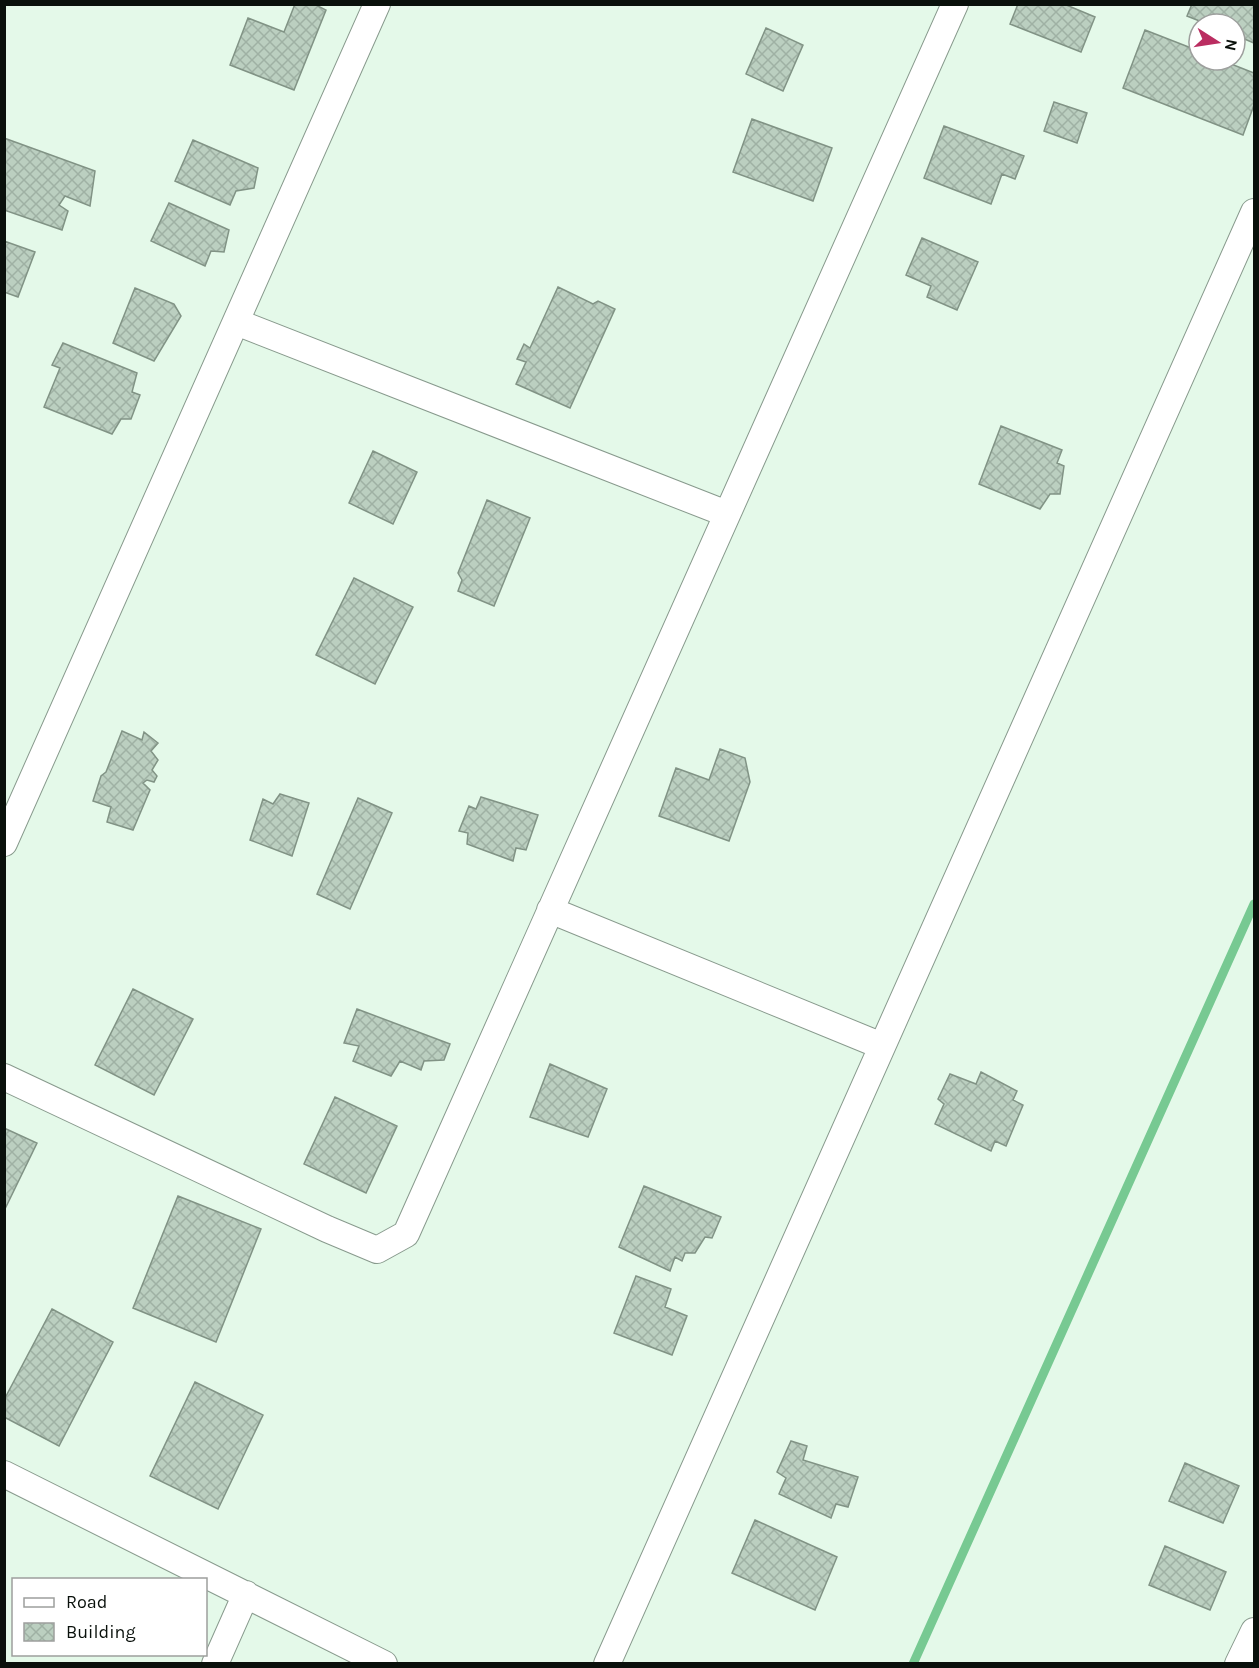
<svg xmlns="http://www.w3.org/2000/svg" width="1259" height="1668" viewBox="0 0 1259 1668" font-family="Karla,sans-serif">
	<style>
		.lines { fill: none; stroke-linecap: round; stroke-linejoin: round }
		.stream { stroke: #77c992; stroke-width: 9 }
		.building { fill: url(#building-cross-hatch); stroke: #819385; stroke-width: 1.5 }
		.minor-casing { stroke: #889a8d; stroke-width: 28 }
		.minor { stroke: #fff; stroke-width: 26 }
	</style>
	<defs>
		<pattern id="building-cross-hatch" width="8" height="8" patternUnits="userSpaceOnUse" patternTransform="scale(1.5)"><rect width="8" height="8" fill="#bbcfc0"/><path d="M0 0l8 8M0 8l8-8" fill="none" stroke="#9fb1a4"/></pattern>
	</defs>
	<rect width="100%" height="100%" fill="#e4f9e9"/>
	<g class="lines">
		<path class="stream" d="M913,1664L1254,904"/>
	</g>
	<path class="building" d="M295,4H314L326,10L294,90L230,65L248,18L284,32Z
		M1018,4H1064L1095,17L1081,52L1010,24Z
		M1192,4H1254V43L1235,35V24H1207L1187,16Z
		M766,28L803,45L783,91L746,74Z
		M1145,30L1199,51V60H1221L1254,73V105L1243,135L1123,88Z
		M1054,102L1087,113L1077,143L1044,131Z
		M752,119L832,148L813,201L733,172Z
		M944,126L1024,156L1015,179L1002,174L991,204L924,178Z
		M4,138L95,171L90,206L65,196L59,205L68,211L62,230L4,210Z
		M193,140L258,168L254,188L236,191L230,205L175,181Z
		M169,203L229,230L224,252L211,251L205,266L151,241Z
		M922,238L978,262L957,310L927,297L931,286L906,275Z
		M4,241L35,252L18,297L4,292Z
		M558,287L593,304L598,301L615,309L570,408L516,384L526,362L517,359L524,344L530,348Z
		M135,288L174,304L181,316L154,361L113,343Z
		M63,343L137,373L132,392L140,395L131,419H121L112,434L44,407L60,368L52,365Z
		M1001,426L1062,450L1057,463L1064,466L1060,494H1050L1040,509L979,484Z
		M373,451L417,472L393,524L349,503Z
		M487,500L530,518L494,606L458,591L462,580L458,573Z
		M354,578L413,607L375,684L316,655Z
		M122,731L142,740L144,732L158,743L151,751L158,760L152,770L157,776L154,782L147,780L143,783L150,790L133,830L107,822L111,807L93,801L101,776L106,772Z
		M720,749L745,758L750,782L729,841L659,816L676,768L709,780Z
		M280,794L309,803L292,856L250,840L263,799L273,804Z
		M481,797L538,815L526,850L516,848L513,861L467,844L468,833L459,831L469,806L476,809Z
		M358,798L392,813L350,909L317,894Z
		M133,989L193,1019L154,1095L95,1065Z
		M357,1009L450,1044L444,1060L424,1061L421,1070L400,1061L391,1076L353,1061L359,1046L344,1043Z
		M550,1064L607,1089L588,1137L530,1117Z
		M981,1072L1017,1091L1013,1100L1023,1105L1006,1146L995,1141L991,1151L935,1124L944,1104L938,1099L950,1074L976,1084Z
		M335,1097L397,1126L366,1193L304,1164Z
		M4,1128L37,1143L4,1211Z
		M644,1186L721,1217L712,1238L705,1237L695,1253H685L682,1261L675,1257L670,1271L619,1247Z
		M178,1196L261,1229L216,1342L133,1308Z
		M636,1276L671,1289L665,1307L687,1316L672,1355L614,1333Z
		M52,1309L113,1342L59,1446L4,1417V1400Z
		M195,1382L263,1415L218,1509L150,1476Z
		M791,1441L807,1446L803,1460L858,1477L848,1507L836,1504L831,1518L779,1494L786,1478L777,1472Z
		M1185,1463L1239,1486L1223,1523L1169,1501Z
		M755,1520L837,1557L815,1610L732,1573Z
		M1165,1546L1226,1572L1210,1610L1149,1585Z"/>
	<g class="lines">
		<defs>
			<path id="minor" d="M236,322L727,514
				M4,843L377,4
				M550,910L882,1046
				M4,1077L327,1229L377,1250L406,1234L955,4
				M4,1474L384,1664
				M215,1664L246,1594
				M607,1664L1254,212
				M1238,1664L1254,1631"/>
		</defs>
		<use href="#minor" class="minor-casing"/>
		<use href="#minor" class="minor"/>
	</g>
	<rect width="1259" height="1668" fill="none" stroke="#09100b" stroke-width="12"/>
	<rect x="12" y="1578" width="195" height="78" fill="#ffffff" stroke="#9d9f9d" stroke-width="1.5"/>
	<rect x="24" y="1598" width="30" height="9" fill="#ffffff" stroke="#9d9f9d" stroke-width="1.5"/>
	<text x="66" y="1608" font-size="18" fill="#09100b">Road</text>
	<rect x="24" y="1623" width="30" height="18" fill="url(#building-cross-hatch)" stroke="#9d9f9d" stroke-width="1.5"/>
	<text x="66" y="1638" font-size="18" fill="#09100b">Building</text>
	<g transform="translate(1217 42) rotate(102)"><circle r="28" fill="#ffffff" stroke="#9d9f9d" stroke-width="1.5"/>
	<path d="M0-4.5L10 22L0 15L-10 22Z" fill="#ba2d61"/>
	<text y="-9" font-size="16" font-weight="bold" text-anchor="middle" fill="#09100b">N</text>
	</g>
</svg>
